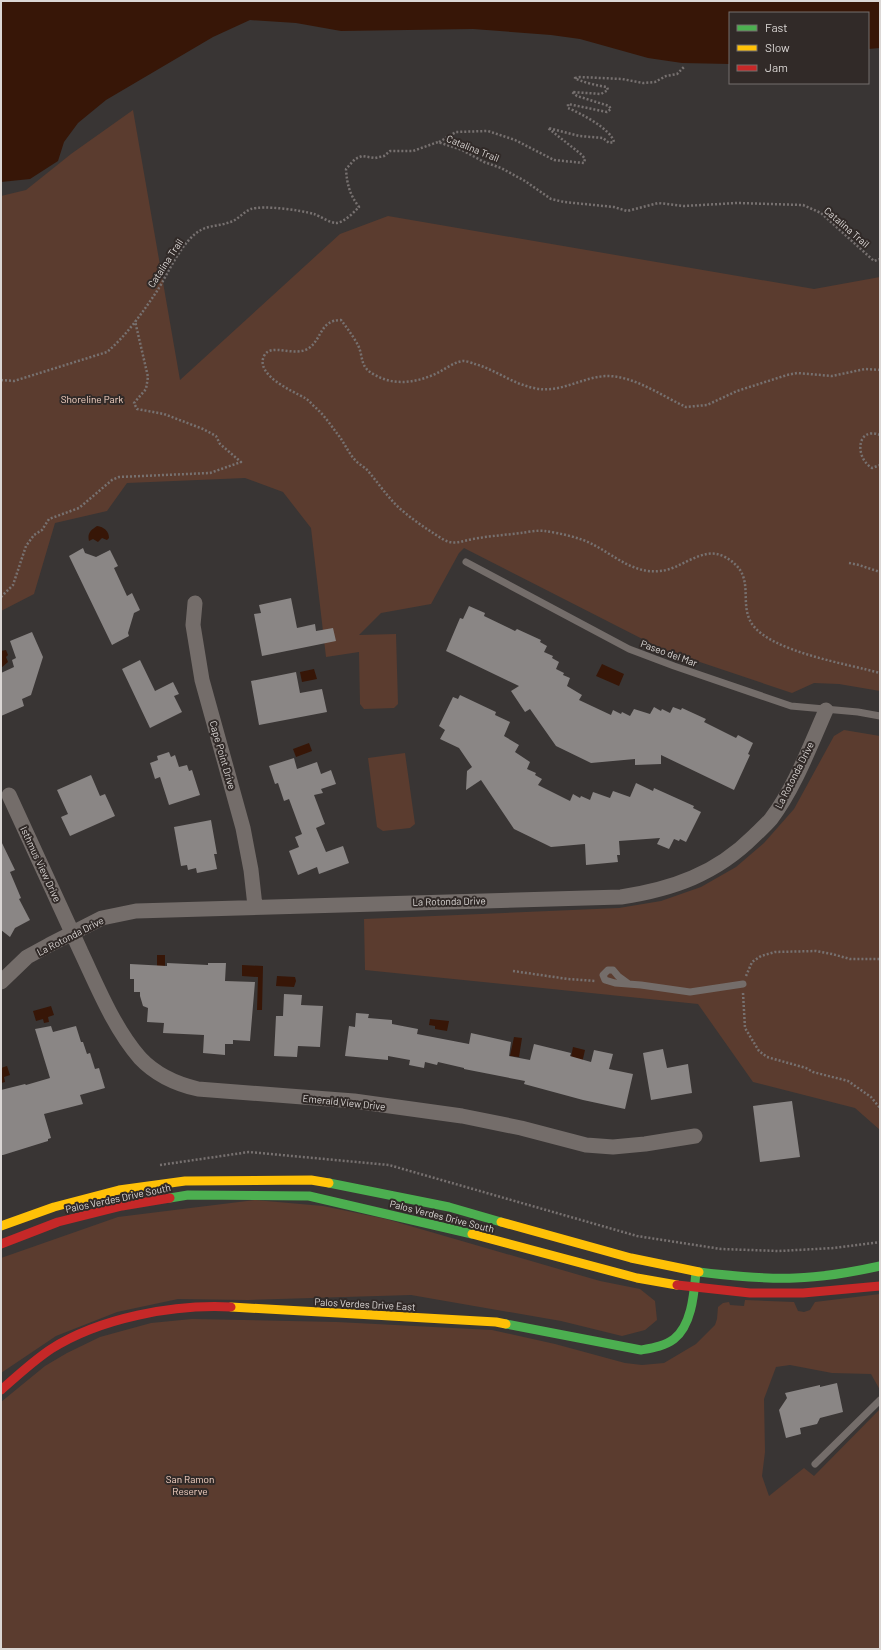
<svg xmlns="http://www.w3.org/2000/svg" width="881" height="1650" viewBox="0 0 881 1650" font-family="Barlow,sans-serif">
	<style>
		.green { fill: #5b3c2f }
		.water { fill: #371607 }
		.building { fill: #8a8685 }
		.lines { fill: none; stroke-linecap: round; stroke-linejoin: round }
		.path { stroke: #777170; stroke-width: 2.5; stroke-dasharray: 2 2; stroke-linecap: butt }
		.lane { stroke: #746d6a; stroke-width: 7 }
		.street { stroke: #746d6a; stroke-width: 15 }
		.fast { stroke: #4caf50; stroke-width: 9 }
		.slow { stroke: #ffc107; stroke-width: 9 }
		.jam { stroke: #c62828; stroke-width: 9 }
		.labels { text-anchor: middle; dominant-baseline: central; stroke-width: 4; stroke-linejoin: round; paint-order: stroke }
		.street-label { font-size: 10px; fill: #dbd7d5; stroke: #312a28 }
		.park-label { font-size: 10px; fill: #f5d3c4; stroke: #312a28 }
	</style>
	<rect width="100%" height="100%" fill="#393534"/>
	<path class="green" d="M133,110L180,380L340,234L388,216L814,289L880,277V691L839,684L814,683L792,693L664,650L464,548L459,553L431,604L381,613L359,635L396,634L398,704L394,708L364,709L360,704L359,652L326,657L311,528L283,492L245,478L127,483L107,511L55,523L34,594L1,611V196L26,190L71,154Z
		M844,730L880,736V1130L855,1108L753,1082L698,1004L365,970L364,919L619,908L661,901L701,887L736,867L764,843L794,809L834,736Z
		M405,753L415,824L410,828L383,831L377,827L368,758Z
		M255,1200L323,1206L386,1219L600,1281L640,1289L655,1301L657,1320L645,1330L622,1336L561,1321L411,1295L248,1300L178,1299L117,1312L56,1336L1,1373V1258L118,1217Z
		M880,1294V1390L871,1374L832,1373L790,1365L776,1367L764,1399L765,1452L762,1476L769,1496L804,1468L814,1476L880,1409V1649H1V1402L45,1366L67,1353L100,1337L151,1323L192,1319L337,1322L492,1330L555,1344L625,1363L642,1365L664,1363L696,1344L715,1325L717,1319L718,1307L723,1303L729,1302L730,1305L744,1306L745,1300L794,1302L798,1311L804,1312L810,1310L815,1302Z"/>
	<path class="water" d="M1,1H880V48L868,49V13H730V64L682,63L648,58L580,39L551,35L473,29L341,31L296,23L250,20L213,37L106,100L78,123L64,142L58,161L30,179L1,182Z
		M97,526C104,527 109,531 109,538L107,540L102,538L98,542L93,539L89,541C87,533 91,530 97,526Z
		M6,650L8,655L6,657L8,662L1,668V651Z
		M602,664L624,674L619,686L596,676Z
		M314,669L317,679L302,682L300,672Z
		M309,743L312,751L296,757L293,749Z
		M157,955H165V969H157Z
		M242,965L263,966L262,1010H257L258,977L242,976Z
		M277,976L295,977L296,981L294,987L276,986Z
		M51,1006L54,1015L48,1017L49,1022L44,1023L43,1019L36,1021L33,1011Z
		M430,1019L449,1021L447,1031L435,1029V1026L429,1025Z
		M514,1037L522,1038L519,1057L510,1056Z
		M573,1047L585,1050L580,1072L571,1057Z
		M7,1066L10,1075L4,1077L5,1082L1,1083V1068Z"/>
	<path class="building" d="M83,548L85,553L96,557L110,550L118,566L114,568L127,596L132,593L140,610L134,613L128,633L129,636L112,645L69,556Z
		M291,598L297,628L315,624L316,631L333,628L336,641L262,656L254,614L261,613L259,605Z
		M469,606L485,613L484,616L515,631L517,629L541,640L540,642L547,646L544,652L553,656L552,658L559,662L556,669L564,673L563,675L570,678L567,686L582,695L579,700L611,715L613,710L621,714L622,712L630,716L634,709L650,714L654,707L661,711L662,709L670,713L673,707L681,710L682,708L706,719L704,722L736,738L738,735L753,743L748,754L750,755L734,790L661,755V764L635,765V759L591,763L556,746L530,709L525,712L511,691L519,686L446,651L460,618L463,619Z
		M32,632L43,657L31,695L22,699L24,706L1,716V673L14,667L12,660L16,658L10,641Z
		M140,660L155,691L173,682L179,694L174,696L182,712L150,728L122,669Z
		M296,672L300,693L322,689L327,712L259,725L251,681Z
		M460,695L496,712L495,715L510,722L504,736L519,745L515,752L530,762L527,769L536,773L535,775L542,779L538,785L570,801L573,794L580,798L581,796L590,800L593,792L610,798L613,791L630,797L636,783L653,791L654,788L694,806L693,808L701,812L686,842L680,839L679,841L674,839L669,849L657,844L660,838L619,841L620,855H617L618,862L586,865L585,844L551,847L514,829L481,780L466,790L467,771L472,767L459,748L440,739L445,730L439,726L453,697L458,699Z
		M169,752L171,757L175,755L179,767L187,765L189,771L192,770L200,795L169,805L160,777L155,779L150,763L158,760L157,756Z
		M294,758L297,769L317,762L321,774L331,770L336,784L321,789L323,793L314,795L325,824L316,828L326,852L343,846L349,863L319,874L317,867L298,875L289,851L299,847L295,837L302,834L289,799L284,801L278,783L275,784L269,766Z
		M91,775L100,796L105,794L115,816L70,836L61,817L68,814L57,790Z
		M211,820L217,854H214L217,869L197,873L196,868L188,870L187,865L181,866L174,827Z
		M1,841L15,870L10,872L21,898L19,899L30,920L15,928L10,937L1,930Z
		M167,963L208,965V963H226L225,981L255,982L250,1041L233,1040V1044H225V1055L203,1053L204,1035L163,1033L164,1023L147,1022L148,1008L143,1006L140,996V992H134V979H130V964L167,966Z
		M284,994L302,995L301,1005L323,1006L320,1047L298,1046L297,1057L274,1056L276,1016H283Z
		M356,1013L369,1014L368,1018L392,1020V1024L418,1029L417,1034L469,1044L471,1033L511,1042L509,1056L530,1060L534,1044L571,1053L570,1056L591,1062L594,1050L613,1054L609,1069L633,1074L625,1109L583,1100L524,1084L525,1081L464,1069V1068L438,1062L437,1065L425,1062L424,1068L409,1065L410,1060L388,1056V1060L345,1056L349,1026L355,1027Z
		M51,1026L53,1032L76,1026L81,1042H83L87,1054L90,1053L95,1069L99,1068L105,1088L80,1095L83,1104L44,1114L51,1138L48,1139V1141L3,1155H1V1090L25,1084L26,1085L50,1078L35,1029Z
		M663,1049L667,1068L688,1064L692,1093L651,1100L643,1053Z
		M792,1101L800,1157L760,1162L753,1106Z
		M837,1383L843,1412L820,1418L817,1424L800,1428L801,1434L786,1438L779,1410L787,1398L785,1393L820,1385V1387Z"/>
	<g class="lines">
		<path class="path" d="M439,142L456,132L488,131L515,140L554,160L584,163L585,159L582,155L548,128L579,136L603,138L609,143L614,142C611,129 580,113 568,108V104L607,112L611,109L609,106L577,96L572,92L601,94L608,90L607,87C599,86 581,82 575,78L580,77L622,79L643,83L655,82L666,76L677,74L684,67
			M880,370L865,369L832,376L797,373L787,375L737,391L707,405L686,407C662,396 633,375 605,376C580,378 559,394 534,388C513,384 496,370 475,364C472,363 467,361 463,361C455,362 448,367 441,371C421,382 396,387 375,375C359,367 364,358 358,345C353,336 347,328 341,320C320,320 322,339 309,348C295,358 271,342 264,356C255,375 292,391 305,398C309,400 312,405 316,408C325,416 332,427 339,436C345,444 349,454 356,461C360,465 365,467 368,471C380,485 390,501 404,512C417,523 430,531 444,540C454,545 462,541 473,539C489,536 505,535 521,533C528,532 537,530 545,531C559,533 582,538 594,545C615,556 634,574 660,571C680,570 702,546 723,556C759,574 737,601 752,624C771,652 848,664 880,673
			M1,380L14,381L107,352C126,336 143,312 157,291C168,274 182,240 201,230C210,225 221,226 230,222C238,220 243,212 251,209C263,205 300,210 314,214C320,216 330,223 336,223C345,222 353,213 359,207C350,195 347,185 346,169L355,159L362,156L375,158L384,156L390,151H413L438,142L462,150L484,162L501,168L525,181L551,199L564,202L614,207L627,211L658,203L684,206L737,203L803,205L821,213L874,261L880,259
			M880,435C857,426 854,457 872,468L880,465
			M849,563L859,565L880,572
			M1,597L13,585L26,546L34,535L42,530L49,519L79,508L112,480L119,477L210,473L241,462L220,444L216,436L203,429L164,414L137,409L134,403L146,389L148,377L135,321
			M513,971L568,979L596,981
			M746,976L752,962L761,956L775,952L816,951L832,954L850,959H880
			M743,993L745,1028L759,1051L767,1057L806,1068L813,1072L848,1081L871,1097L880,1108
			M160,1165L249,1152L389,1165L637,1236L721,1249L779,1251L834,1248L880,1242"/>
		<path class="lane" d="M466,562L629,649L674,666L791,706L858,712L880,716
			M629,984L618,976L613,970H608L603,975L605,980L615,983L641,985L690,992L743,984
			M815,1464L880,1400"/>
		<path class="street" d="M195,603L193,625L202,680L243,828L251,870L255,906
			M9,795C33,848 57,900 81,952C98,988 114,1028 140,1058C156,1075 176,1084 198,1089L354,1101L462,1116L521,1128L586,1145L613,1147L645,1144L695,1136
			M1,982L27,957L49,945L102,918L136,911L621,897C673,889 716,874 754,836C759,831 766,825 771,819C795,787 810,746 826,710"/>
		<path class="fast" d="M329,1183L449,1207L501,1222
			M170,1198L188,1195L309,1196L472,1234
			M699,1272C731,1276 763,1279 795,1278C823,1277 853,1272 880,1266
			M506,1324L641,1350C652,1348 665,1346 674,1339C692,1325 694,1293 696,1272"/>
		<path class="slow" d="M501,1222L631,1258L699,1272
			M1,1226L54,1207L119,1190L185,1181L311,1180L329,1183
			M472,1234L637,1278L677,1285
			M231,1307L496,1322L506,1324"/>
		<path class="jam" d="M1,1244L58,1222L122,1206L170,1198
			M677,1285L750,1293H803L880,1286
			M1,1390C17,1376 33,1361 51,1349C100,1318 173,1304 231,1307"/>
	</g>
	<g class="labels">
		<g class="street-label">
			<text transform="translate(473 148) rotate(22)">Catalina Trail</text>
			<text transform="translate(847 227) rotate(41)">Catalina Trail</text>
			<text transform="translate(165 263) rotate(-57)">Catalina Trail</text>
			<text transform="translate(669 653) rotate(20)">Paseo del Mar</text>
			<text transform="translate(223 755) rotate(74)">Cape Point Drive</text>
			<text transform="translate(794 775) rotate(-63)">La Rotonda Drive</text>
			<text transform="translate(41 864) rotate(65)">Isthmus View Drive</text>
			<text transform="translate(449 901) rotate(-1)">La Rotonda Drive</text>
			<text transform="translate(70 936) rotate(-27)">La Rotonda Drive</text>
			<text transform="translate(344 1102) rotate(6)">Emerald View Drive</text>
			<text transform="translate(118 1198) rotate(-12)">Palos Verdes Drive South</text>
			<text transform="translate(442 1216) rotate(14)">Palos Verdes Drive South</text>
			<text transform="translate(365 1304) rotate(3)">Palos Verdes Drive East</text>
		</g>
		<g class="park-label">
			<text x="92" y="399">Shoreline Park</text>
			<text x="190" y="1479">San Ramon<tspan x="190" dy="12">Reserve</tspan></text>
		</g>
	</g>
	<rect width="881" height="1650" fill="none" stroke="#dbd7d5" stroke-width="4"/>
	<rect x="729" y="12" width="140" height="72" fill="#312a28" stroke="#756f6d"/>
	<rect x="737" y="25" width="20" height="6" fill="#4caf50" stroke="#756f6d"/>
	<text x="765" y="32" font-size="12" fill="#dbd7d5">Fast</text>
	<rect x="737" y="45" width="20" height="6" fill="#ffc107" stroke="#756f6d"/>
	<text x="765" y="52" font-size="12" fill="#dbd7d5">Slow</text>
	<rect x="737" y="65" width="20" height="6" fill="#c62828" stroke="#756f6d"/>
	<text x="765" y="72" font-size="12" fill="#dbd7d5">Jam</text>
</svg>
